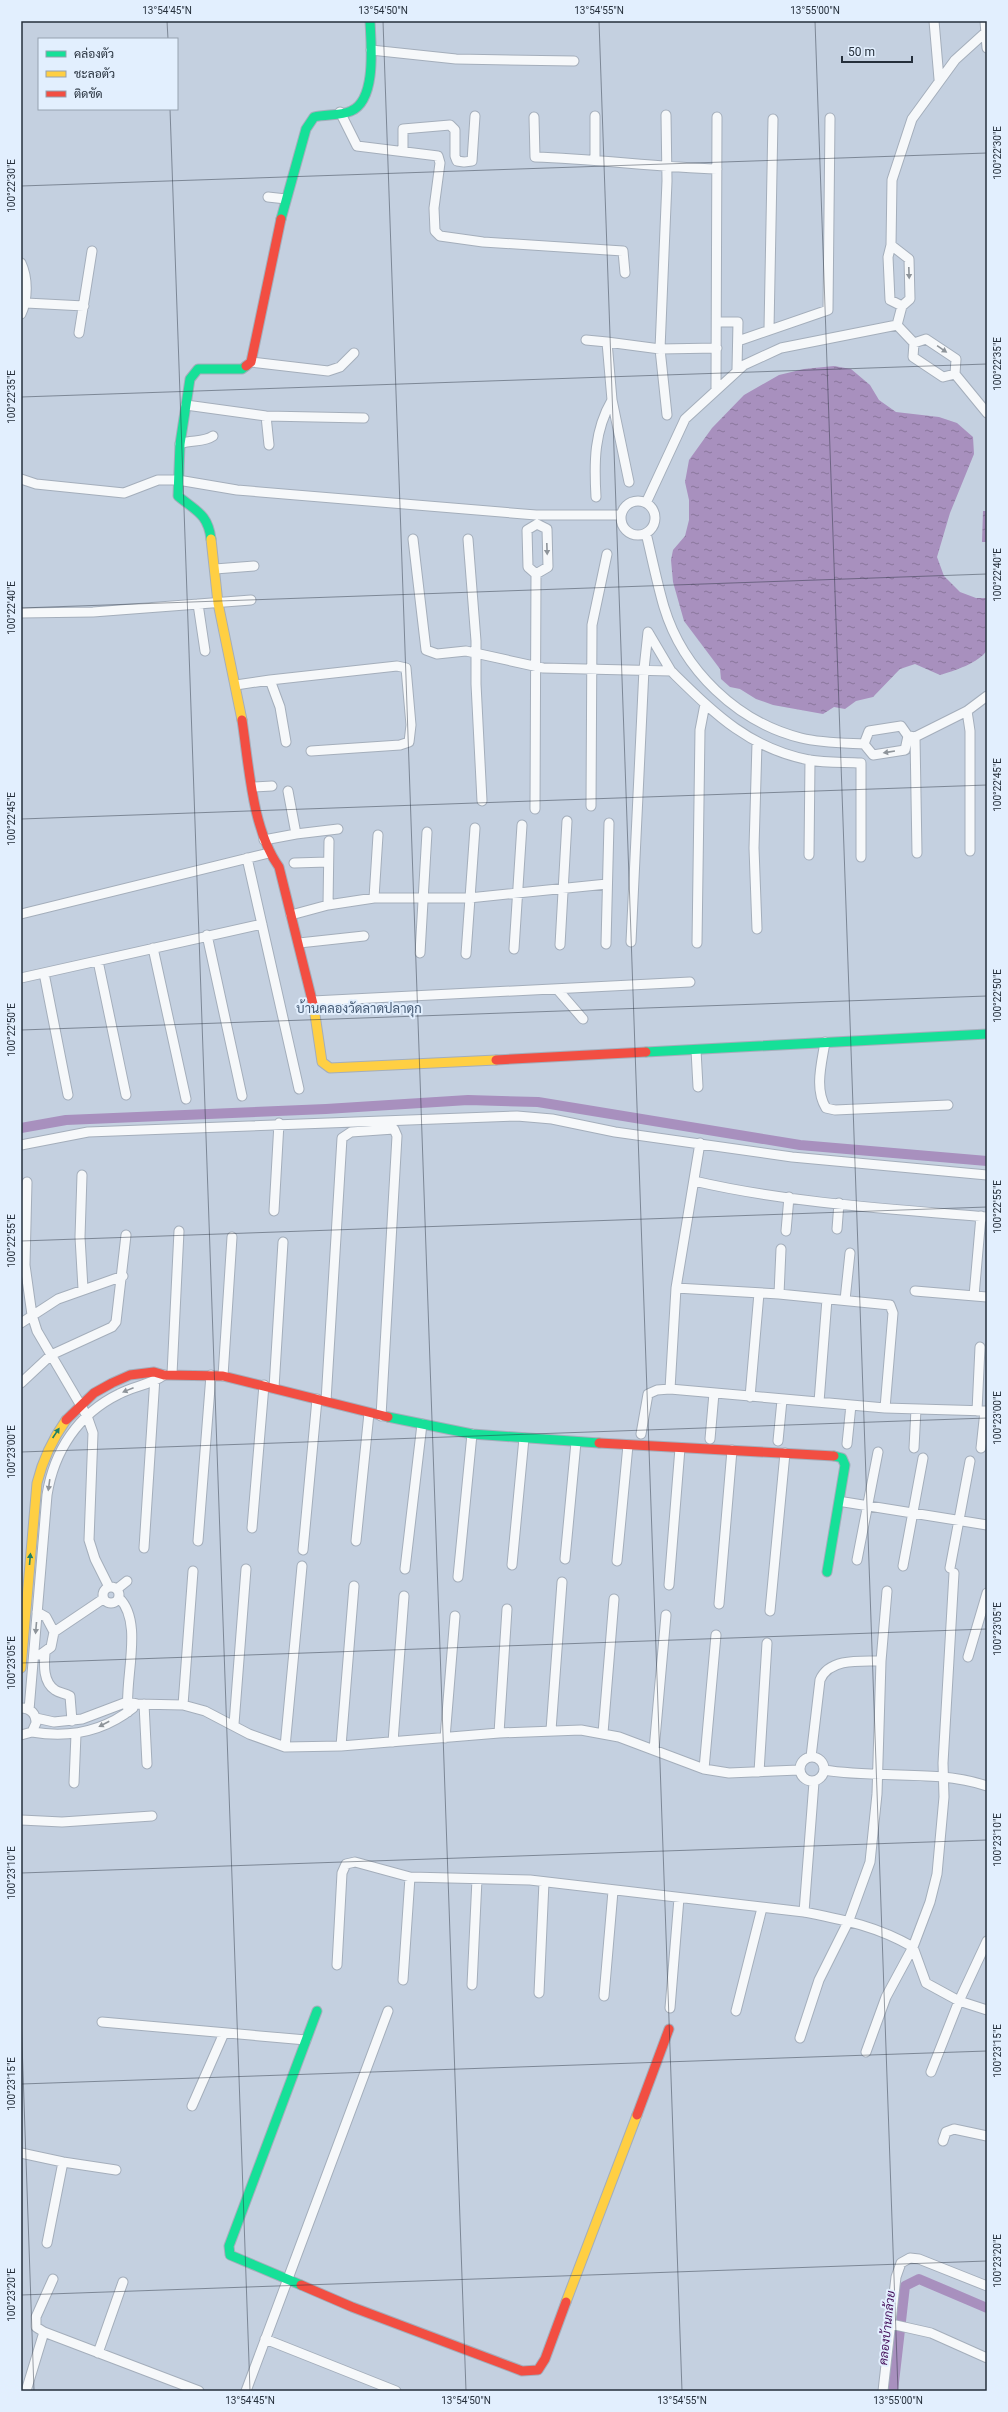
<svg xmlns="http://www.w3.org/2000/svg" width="1008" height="2412" viewBox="0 0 1008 2412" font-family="Roboto,Sarabun,sans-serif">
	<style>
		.water { fill: url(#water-ripples) }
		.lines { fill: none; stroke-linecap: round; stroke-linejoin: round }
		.canal { stroke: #a890be; stroke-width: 10 }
		.street-casing { stroke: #a4aebb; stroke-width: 11 }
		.fast-casing { stroke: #a4aebb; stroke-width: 11 }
		.slow-casing { stroke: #a4aebb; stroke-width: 11 }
		.jam-casing { stroke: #a4aebb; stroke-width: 11 }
		.street { stroke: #f6f8fa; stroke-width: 9 }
		.fast { stroke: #16e098; stroke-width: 9 }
		.slow { stroke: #ffcf43; stroke-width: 9 }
		.jam { stroke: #f24e42; stroke-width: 9 }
		.oneway { fill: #8e949a }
		.oneway2 { fill: #1e7f65 }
		.ticks { fill: none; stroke: #252f3b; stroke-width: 1; stroke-opacity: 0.45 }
		.labels { text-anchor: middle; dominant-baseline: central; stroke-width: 4; stroke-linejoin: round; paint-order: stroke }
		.water-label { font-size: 12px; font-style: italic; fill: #430c58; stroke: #e2effe }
		.quarter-label { font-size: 13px; fill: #445973; stroke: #e2effe }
		.neatline { fill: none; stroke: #252f3b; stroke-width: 1.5 }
		.ticks-label { font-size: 10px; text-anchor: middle; fill: #252f3b }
	</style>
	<defs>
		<pattern id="water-ripples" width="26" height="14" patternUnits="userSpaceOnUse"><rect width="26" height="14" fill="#a890be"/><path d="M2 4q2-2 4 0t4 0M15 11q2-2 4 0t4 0" fill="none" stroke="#89769c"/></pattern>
	</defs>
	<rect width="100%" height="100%" fill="#c4d0e0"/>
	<path class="water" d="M834,366L851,369L870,385L879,400L896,412L939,417L957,423L973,437L974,454L950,513L937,557L944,576L960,592L976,598H987V650C979,663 954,671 940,675L915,664L900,669L873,697L856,701L845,709L834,707L823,714L773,705L756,699L740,689L730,687L721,679L720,669L684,621L673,582L671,560L673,550L685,536L689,520V500L685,482L689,460L712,428L744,395L779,375L804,369Z
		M983,511H987V542H982Z"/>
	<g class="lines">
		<path class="canal" d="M21,1128L66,1120L326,1109L468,1100L538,1102L800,1145L987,1161
			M893,2391L905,2286L919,2279L987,2308"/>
		<defs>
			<path id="street" d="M934,21L939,79
				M985,21L987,48
				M371,50L456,59L574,61
				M340,112L357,146L438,156L440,163L434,208L435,231L440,236L483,242L623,251L625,273
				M666,115L667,181L660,349L667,415
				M595,116V159
				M534,117L535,157C596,159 656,167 717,169
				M403,150V129L450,125L455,130V156L457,161L464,162L472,161L475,116
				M268,197L286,199
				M891,245L909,259L910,299L902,306L897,325L914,343L913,357L943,377L955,374
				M21,263C28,278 28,299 21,314
				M26,303L84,306
				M902,306L890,300L888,257L891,245L892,180L912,119L955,60L987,31
				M717,322H738L737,369
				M769,329L773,119
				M79,333L92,251
				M586,340L607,342
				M738,341L828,310L830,118
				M914,343L926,339L956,359L955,374L987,413
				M251,362L328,371L340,367L354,353
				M716,388L717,117
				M186,405L266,416L364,418
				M266,416L269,445
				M180,444C191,439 203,443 213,436
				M21,479L36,484L124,493L158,480H178L237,490L536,515H621
				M629,482L612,400L607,342L660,349L717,348
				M596,497C594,462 594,431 612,400
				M621 518a17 17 0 1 1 34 0a17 17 0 1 1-34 0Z
				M646,503L685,419L744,365L781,348L897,325
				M646,533C652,558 657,583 664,607C683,670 737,722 801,738C821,743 843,743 864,744L873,755L905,750L908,736L901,726L869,731L864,744
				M413,539L426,650L437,654L466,651L543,668L671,671C714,713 748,748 809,760C826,763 844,762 861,763V857
				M468,539L476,641V684L482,801
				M215,569L254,566
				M536,574L548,567L547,529L537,524
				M198,604L205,651
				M21,613L93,612L251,600
				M270,680L397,666L406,668L411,725L409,742L400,745L311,751
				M236,685L270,680L280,707L286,742
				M967,711L970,731V851
				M909,736L915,737L967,711L987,696
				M915,737L917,853
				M757,743L754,848L757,929
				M252,787L272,786
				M591,806L592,625L607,554
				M535,809L536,574L528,567L527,530L537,524
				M296,834L338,829
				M264,840L296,834L288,791
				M809,855L810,760
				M247,858L299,1089
				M294,863L328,862
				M374,898L378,835
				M328,905L329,841
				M21,914L269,853
				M291,915L328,905L374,898H469L607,884
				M207,935L242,1096
				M631,942L644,669L648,632L671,671
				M299,943L364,936
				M697,943L700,730L705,704
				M606,944L609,823
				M560,945L567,821
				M153,948L186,1099
				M514,949L522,825
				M420,953L427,832
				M466,954L475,828
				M98,961L126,1095
				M44,973L68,1095
				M21,978L262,924
				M557,989L583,1019
				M313,1001L690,982
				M825,1042C822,1062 814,1089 826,1108L835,1110L948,1105
				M696,1050L698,1087
				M21,1145L88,1132L517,1116L552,1119L615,1132L792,1157L987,1175
				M82,1175L80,1237L83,1289
				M694,1181C789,1203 889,1209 987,1217
				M27,1182L25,1265L32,1315L37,1331L87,1416L93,1433L89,1540L95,1559L109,1587
				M274,1211L279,1123
				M837,1229L839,1203
				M786,1231L789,1197
				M676,1288L779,1294L890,1305L893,1313L885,1408
				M915,1291L987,1297
				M779,1294L781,1249
				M974,1296L981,1216
				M845,1300L850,1253
				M21,1323L58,1299L123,1276
				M172,1374L179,1231
				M223,1376L232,1237
				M21,1383L51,1355L112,1327L116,1322L126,1235
				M274,1388L283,1242
				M670,1389L676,1288L700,1143
				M750,1397L759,1293
				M326,1401L342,1138L351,1132L394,1129L397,1136L381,1416
				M819,1402L827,1299
				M977,1411L980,1347
				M641,1434L648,1394L657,1390L670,1389L885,1408L987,1411
				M710,1439L714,1393
				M778,1441L782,1400
				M847,1444L851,1405
				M914,1448L916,1409
				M981,1448L985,1411
				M844,1502L987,1525
				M252,1528L264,1385
				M198,1541L211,1375
				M356,1541L369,1413
				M144,1548L155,1377
				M303,1550L317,1399
				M565,1559L576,1442
				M857,1560L878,1452
				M617,1561L628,1445
				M512,1565L524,1438
				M903,1566L923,1458
				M950,1568L970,1461
				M405,1569L422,1424
				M458,1577L472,1434
				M669,1585L680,1448
				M103 1595a8 8 0 1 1 16 0a8 8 0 1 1-16 0Z
				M117,1589L127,1581
				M119,1598C144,1622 124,1679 128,1712
				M719,1604L732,1450
				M770,1611L785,1453
				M37,1612L46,1617L54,1632L51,1647L40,1655
				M54,1632L103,1599
				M45,1653C44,1665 43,1682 55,1690C59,1693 65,1693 70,1696L72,1721
				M968,1657L987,1593
				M144,1704L147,1764
				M183,1705L193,1571
				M21,1708C31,1708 36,1714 36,1723L32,1732L21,1735
				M29,1710L47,1495C54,1451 78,1414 119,1394C134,1386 150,1385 164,1375
				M36,1718L54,1722L82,1719L127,1702L137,1704L183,1705L205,1711L249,1734L285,1747L341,1746L499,1733L581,1730L619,1737L704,1769L729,1773L799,1770
				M234,1724L246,1569
				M551,1730L562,1582
				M32,1732C68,1738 103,1732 133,1708
				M499,1733L507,1609
				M603,1733L614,1599
				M445,1738L455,1616
				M393,1742L404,1596
				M341,1746L354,1586
				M285,1747L302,1566
				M654,1750L666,1615
				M800 1769a12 12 0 1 1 24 0a12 12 0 1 1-24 0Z
				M811,1757L820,1680C829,1658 861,1661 881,1661
				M704,1769L716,1635
				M824,1770C878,1779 936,1769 987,1786
				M759,1772L767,1643
				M74,1783L76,1734
				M21,1820L62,1822L152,1816
				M804,1912L814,1782
				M337,1965L342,1873L346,1864L355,1862L410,1877L530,1880L804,1912C844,1920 876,1926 913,1947L926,1983L959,2001L987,2010
				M403,1980L410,1877
				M472,1985L477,1879
				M539,1993L544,1882
				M604,1996L613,1891
				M670,2008L679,1898
				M736,2011L762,1908
				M102,2022L306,2040
				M800,2038L819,1980L849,1920L870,1862L877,1794L881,1661L887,1591
				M866,2052L886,1997L913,1947L930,1902L937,1874L944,1797L943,1763L954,1573
				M931,2072L959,2001L987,1941
				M192,2106L224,2033
				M943,2141L946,2132L954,2129L987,2136
				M21,2153L63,2162L116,2170
				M47,2243L63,2162
				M891,2324L931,2333L987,2358
				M44,2332L36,2327V2317L53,2279
				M265,2339L396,2391
				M98,2353L123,2282
				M26,2391L44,2332L199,2391
				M246,2391L388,2011
				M883,2391L896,2277L901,2263L910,2258L919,2259L987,2286"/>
			<path id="fast" d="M281,219L306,129L314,117C326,114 340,116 351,111C377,100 371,44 370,21
				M211,539C208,514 196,511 178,496L180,444L190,379L198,369H242L246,366
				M646,1052L987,1034
				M388,1417L472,1434L599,1443
				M827,1572L845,1465L842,1458L834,1456
				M301,2285L230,2255L229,2246L317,2011"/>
			<path id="slow" d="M211,539L218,603L242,720
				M314,1008L322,1062L330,1068L496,1060
				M21,1668L37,1483C43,1459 52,1440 66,1420
				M566,2302L637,2115"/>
			<path id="jam" d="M246,366L251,362L281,219
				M242,720C249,766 252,829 279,867L314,1008
				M496,1060L646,1052
				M66,1420L94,1393L112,1383L130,1375L154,1372L164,1375L223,1376L388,1417
				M599,1443L834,1456
				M637,2115L669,2029
				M301,2285L352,2307L522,2371L538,2370L545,2359L566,2302"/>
		</defs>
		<use href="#street" class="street-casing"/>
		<use href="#fast" class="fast-casing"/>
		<use href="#slow" class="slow-casing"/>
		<use href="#jam" class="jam-casing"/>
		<use href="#street" class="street"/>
		<use href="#fast" class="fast"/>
		<use href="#slow" class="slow"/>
		<use href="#jam" class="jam"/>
	</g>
	<defs><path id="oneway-solid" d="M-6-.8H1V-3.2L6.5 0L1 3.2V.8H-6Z"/></defs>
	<g class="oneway">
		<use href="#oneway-solid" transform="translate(909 273) rotate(88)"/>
		<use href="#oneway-solid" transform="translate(942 349) rotate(35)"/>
		<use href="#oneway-solid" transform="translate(547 549) rotate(88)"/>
		<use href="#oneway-solid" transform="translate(889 752) rotate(171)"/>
		<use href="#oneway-solid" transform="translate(128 1390) rotate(158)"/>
		<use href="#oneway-solid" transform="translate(49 1485) rotate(98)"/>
		<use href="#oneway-solid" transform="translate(36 1628) rotate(95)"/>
		<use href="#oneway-solid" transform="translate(104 1724) rotate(152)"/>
	</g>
	<g class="oneway2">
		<use href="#oneway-solid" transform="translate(56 1433) rotate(-56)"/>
		<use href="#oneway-solid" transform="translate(30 1559) rotate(-85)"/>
	</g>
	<path class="ticks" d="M167,21L168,39M383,21L466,2391M599,21L682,2391M815,21L898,2391M170,109L250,2391M21,186L987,153M21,397L987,364M21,608L987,574M21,819L987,785M21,1030L987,996M21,1241L987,1207M21,1452L987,1418M21,1663L987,1629M21,1873L987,1840M21,2014L34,2391M21,2084L987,2051M21,2295L987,2261"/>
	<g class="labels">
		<g class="water-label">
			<text transform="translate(887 2328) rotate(-84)">คลองบ้านกล้วย</text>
		</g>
		<g class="quarter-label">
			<text x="359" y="1008">บ้านคลองวัดลาดปลาดุก</text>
		</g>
	</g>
	<rect width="1008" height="2412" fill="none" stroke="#e2effe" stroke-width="44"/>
	<rect x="38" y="38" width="140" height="72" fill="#e2effe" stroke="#96a2b0"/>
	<rect x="46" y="51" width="20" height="6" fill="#16e098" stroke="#96a2b0"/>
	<text x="74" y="58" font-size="12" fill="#252f3b">คล่องตัว</text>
	<rect x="46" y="71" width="20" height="6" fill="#ffcf43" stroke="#96a2b0"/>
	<text x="74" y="78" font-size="12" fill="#252f3b">ชะลอตัว</text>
	<rect x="46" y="91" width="20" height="6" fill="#f24e42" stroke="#96a2b0"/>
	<text x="74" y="98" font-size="12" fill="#252f3b">ติดขัด</text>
	<path d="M842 56v6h70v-6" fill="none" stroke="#252f3b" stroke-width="2"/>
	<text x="848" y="56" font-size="12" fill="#252f3b" stroke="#e2effe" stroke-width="3" paint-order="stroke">50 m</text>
	<rect x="22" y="22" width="964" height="2368" class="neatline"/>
	<g class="ticks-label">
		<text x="167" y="14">13°54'45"N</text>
		<text x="383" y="14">13°54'50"N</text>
		<text x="599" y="14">13°54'55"N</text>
		<text x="815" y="14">13°55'00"N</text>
		<text transform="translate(997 153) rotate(-90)" y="4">100°22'30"E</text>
		<text transform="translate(11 186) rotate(-90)" y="4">100°22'30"E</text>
		<text transform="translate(997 364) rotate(-90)" y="4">100°22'35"E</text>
		<text transform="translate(11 397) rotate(-90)" y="4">100°22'35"E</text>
		<text transform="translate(997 575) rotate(-90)" y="4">100°22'40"E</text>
		<text transform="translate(11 608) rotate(-90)" y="4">100°22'40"E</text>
		<text transform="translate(997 785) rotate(-90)" y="4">100°22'45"E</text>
		<text transform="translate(11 819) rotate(-90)" y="4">100°22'45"E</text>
		<text transform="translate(997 996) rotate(-90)" y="4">100°22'50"E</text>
		<text transform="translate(11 1030) rotate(-90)" y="4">100°22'50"E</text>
		<text transform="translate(997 1207) rotate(-90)" y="4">100°22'55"E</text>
		<text transform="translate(11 1241) rotate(-90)" y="4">100°22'55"E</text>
		<text transform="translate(997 1418) rotate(-90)" y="4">100°23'00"E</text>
		<text transform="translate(11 1452) rotate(-90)" y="4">100°23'00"E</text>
		<text transform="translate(997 1629) rotate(-90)" y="4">100°23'05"E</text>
		<text transform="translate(11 1663) rotate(-90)" y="4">100°23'05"E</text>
		<text transform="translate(997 1840) rotate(-90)" y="4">100°23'10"E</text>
		<text transform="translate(11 1873) rotate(-90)" y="4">100°23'10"E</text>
		<text transform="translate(997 2051) rotate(-90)" y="4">100°23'15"E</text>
		<text transform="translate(11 2084) rotate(-90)" y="4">100°23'15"E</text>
		<text transform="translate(997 2261) rotate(-90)" y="4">100°23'20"E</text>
		<text transform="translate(11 2295) rotate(-90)" y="4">100°23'20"E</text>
		<text x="250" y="2404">13°54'45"N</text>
		<text x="466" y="2404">13°54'50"N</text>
		<text x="682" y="2404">13°54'55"N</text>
		<text x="898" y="2404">13°55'00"N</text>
	</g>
</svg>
